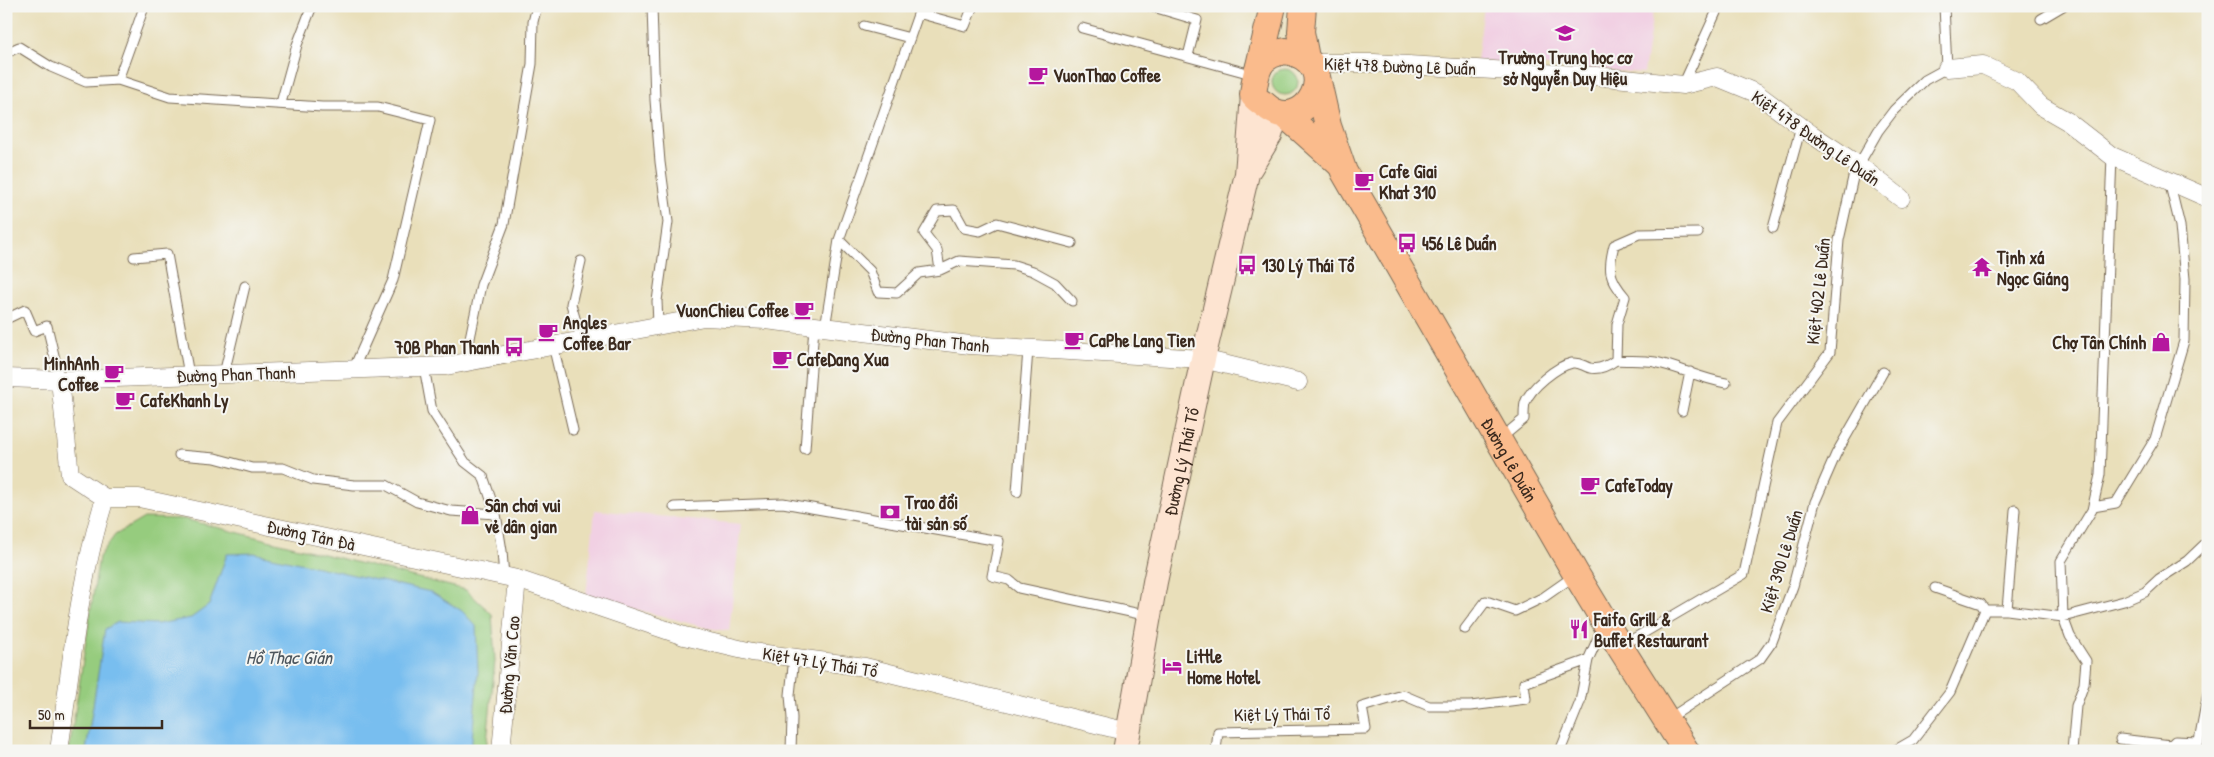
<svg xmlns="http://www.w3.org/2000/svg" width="2214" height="757" viewBox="0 0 2214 757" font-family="'Patrick Hand',sans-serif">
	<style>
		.built { fill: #f1d0e3 }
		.green { fill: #96cc7e; stroke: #687b4e }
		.water { fill: #78beef; stroke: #5a7486 }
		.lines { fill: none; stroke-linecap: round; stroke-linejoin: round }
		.lane-casing { stroke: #786955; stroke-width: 11 }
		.street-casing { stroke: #786955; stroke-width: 19 }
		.secondary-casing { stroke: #786955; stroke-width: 26 }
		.primary-casing { stroke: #786955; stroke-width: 28 }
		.lane { stroke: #fff; stroke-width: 9 }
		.street { stroke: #fff; stroke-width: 18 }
		.secondary { stroke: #fde4d1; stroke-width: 24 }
		.primary { stroke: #fabb8c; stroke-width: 26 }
		.labels { text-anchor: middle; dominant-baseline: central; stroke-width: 4; stroke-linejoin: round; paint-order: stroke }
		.poi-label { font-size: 18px; font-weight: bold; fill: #3b2a1e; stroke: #f6f6f2; text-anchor: start }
		.street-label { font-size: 18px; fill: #3b2a1e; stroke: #f6f6f2 }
		.water-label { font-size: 19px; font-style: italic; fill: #4d565d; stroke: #f6f6f2 }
	</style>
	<rect width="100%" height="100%" fill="#f6f6f2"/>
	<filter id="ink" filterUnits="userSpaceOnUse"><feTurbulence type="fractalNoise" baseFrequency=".02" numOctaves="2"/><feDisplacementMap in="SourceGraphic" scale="10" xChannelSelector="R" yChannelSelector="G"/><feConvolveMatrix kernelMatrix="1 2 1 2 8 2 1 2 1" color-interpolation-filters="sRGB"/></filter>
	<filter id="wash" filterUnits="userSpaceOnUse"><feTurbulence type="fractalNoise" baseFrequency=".0096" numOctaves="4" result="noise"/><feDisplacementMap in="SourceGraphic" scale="20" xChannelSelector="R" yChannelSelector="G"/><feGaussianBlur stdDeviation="1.12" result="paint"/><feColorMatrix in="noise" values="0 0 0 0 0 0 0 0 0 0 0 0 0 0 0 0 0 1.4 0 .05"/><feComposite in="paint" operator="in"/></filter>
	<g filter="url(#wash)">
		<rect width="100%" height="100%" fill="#e9dfba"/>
		<path class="built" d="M1484,6H1654L1644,73L1477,61Z
			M595,510L741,524L729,631L707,628L586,596Z"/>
		<path class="green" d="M1272 82a13 13 0 1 1 26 0a13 13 0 1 1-26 0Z
			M144,518L184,519L466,590L492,614L495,661L486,751H69L99,557L115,535Z"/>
		<path class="water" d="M254,553L431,592L462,611L476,626L478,672L471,751H86L105,629L118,622L157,624L191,618L209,605L227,554Z"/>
	</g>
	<g filter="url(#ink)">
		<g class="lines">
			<defs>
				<path id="lane" d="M652,6L655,100L660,162L668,222L657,301L658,324
					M1150,6L1197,20L1188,56
					M918,13L965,26L973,6
					M2041,19L2063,6
					M864,26L910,38
					M1082,28L1255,75
					M6,53L19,47L51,67L86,82L118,80L170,97L322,107H378L430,120L393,280L353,370
					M118,80L143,10
					M1683,85L1719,6
					M281,103L297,45L312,6
					M1773,228L1801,127
					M839,240L870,271L878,292L897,293L919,273L940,270L959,261L1014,265L1033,271L1055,283L1072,301
					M134,257L167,254L189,375
					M581,261L571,304L581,339
					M940,270L937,250L924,233L937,211L954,210L964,228L980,231L997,223L1072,243
					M6,319L25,310L34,331L47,326L60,380
					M825,328L839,240L921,6
					M553,345L573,430
					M1616,360C1628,361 1643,360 1655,362C1679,367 1701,379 1726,383
					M465,362L481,285L504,224L532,64L533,22L537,6
					M424,367L432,411L465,462L483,476L496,514L502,551L504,577
					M224,374L245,286
					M1682,411L1690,372
					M1500,439L1524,419C1524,414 1524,407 1525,403C1530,388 1557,366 1572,363C1580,362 1583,366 1590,368C1599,370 1609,365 1616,360L1617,324L1625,297C1608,277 1608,269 1614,245L1639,234L1698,233
					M805,449L814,327
					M179,455L215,458L252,468H283L313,480L354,485H386L417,502L451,511L496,514
					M1017,492L1028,350
					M674,507L783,503L999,541L992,576L1009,580L1019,588L1149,616
					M2093,507L2116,503L2155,439L2184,341L2185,279L2180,226L2169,181
					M1935,588L1981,604L1985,610
					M2007,610L2015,510
					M1465,629L1486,601L1515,611L1544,597L1574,576
					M1623,645L1744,574L1777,423L1830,352L1839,240L1854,173L1878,131L1894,110L1925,80L1947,68L1944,6
					M1668,719L1760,659L1772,642L1793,586L1815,502L1836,454L1883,372
					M2120,739L2171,745L2175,741L2199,742
					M791,751L792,718L790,695L794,657
					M1216,751L1218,732L1366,729L1362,707L1403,695L1429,706H1471L1526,699L1524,683L1588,660
					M1560,751L1580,702L1588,660L1603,627
					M1894,751L1913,740L1950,692L1985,610H2007L2063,617L2124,601L2145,592L2159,579L2187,561L2208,541
					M2072,751L2076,706L2084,684L2086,661L2070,636L2063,617L2061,561L2092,510L2100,475L2112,156
					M2197,751L2208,693"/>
				<path id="street" d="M1310,63H1374L1596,76L1683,85L1717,77L1756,93L1811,134L1858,165L1901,198
					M1947,68L1983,65L2017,81L2041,106L2067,121L2112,156L2208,198
					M6,378L60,380L446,366L704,317L766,320L970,345L1203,359L1298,382
					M60,380L70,475L105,498H139L517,579L684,636L752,652L865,667L1128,732
					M59,751C71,666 79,580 105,498
					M501,751L517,579"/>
				<g id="secondary">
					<path d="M1250,168L1270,135L1277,113"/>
					<path id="s1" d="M1125,751L1155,582L1203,359L1247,174L1253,95"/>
				</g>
				<g id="primary">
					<path d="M1303,6L1301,32L1306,58"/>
					<path d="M1286,51C1348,63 1303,140 1265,105C1260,102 1257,100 1253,95C1256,70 1258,55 1286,51Z"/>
					<path d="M1259,66L1273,6"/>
					<path id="s2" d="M1317,77L1328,126L1344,172L1576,574L1620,647L1686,751"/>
					<path d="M1284,114L1340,164"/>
				</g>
			</defs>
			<use href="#lane" class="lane-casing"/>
			<use href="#street" class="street-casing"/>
			<use href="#secondary" class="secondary-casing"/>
			<use href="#primary" class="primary-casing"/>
			<use href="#lane" class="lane"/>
			<use href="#street" class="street"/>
			<use href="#secondary" class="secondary"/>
			<use href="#primary" class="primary"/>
		</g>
	</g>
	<defs>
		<symbol id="school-bare" viewBox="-9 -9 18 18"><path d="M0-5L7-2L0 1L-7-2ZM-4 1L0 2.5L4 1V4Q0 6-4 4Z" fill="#b5179e" stroke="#f6f6f2" stroke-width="2.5" paint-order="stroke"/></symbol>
		<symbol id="cafe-bare" viewBox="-9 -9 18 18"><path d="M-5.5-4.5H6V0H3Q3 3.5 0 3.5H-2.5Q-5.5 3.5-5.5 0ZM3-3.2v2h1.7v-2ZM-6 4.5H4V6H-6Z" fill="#b5179e" stroke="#f6f6f2" stroke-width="2.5" paint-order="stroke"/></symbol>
		<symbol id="bus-bare" viewBox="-9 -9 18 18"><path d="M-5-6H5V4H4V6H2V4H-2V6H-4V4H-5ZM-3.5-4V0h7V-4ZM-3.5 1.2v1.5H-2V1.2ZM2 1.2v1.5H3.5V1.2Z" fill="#b5179e" stroke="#f6f6f2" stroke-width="2.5" paint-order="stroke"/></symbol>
		<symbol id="temple-bare" viewBox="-9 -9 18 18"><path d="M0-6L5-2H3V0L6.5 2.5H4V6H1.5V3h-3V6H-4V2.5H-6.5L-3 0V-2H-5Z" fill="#b5179e" stroke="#f6f6f2" stroke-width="2.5" paint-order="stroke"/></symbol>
		<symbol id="shop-bare" viewBox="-9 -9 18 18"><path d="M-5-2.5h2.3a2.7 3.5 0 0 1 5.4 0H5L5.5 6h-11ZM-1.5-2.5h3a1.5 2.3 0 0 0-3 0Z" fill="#b5179e" stroke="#f6f6f2" stroke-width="2.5" paint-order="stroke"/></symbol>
		<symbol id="bank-bare" viewBox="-9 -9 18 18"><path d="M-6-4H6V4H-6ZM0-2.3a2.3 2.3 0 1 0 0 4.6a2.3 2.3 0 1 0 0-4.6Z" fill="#b5179e" stroke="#f6f6f2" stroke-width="2.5" paint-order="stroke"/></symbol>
		<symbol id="restaurant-bare" viewBox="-9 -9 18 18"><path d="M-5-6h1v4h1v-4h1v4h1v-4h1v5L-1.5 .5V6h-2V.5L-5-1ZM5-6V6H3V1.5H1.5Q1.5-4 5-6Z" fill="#b5179e" stroke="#f6f6f2" stroke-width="2.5" paint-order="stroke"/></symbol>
		<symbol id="hotel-bare" viewBox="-9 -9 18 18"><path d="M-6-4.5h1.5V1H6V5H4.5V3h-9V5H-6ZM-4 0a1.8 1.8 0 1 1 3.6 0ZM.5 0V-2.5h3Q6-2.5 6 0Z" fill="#b5179e" stroke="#f6f6f2" stroke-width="2.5" paint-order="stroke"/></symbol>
	</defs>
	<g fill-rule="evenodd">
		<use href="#school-bare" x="1551" y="19" width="28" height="28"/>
		<use href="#cafe-bare" x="1024" y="61" width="28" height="28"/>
		<use href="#cafe-bare" x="1350" y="167" width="28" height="28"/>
		<use href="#bus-bare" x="1393" y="229" width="28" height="28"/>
		<use href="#bus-bare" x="1233" y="251" width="28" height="28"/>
		<use href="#temple-bare" x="1968" y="253" width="28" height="28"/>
		<use href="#cafe-bare" x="790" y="296" width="28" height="28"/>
		<use href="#cafe-bare" x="534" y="318" width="28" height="28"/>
		<use href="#cafe-bare" x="1060" y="326" width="28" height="28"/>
		<use href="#shop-bare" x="2147" y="328" width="28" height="28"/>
		<use href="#bus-bare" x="500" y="333" width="28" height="28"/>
		<use href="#cafe-bare" x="768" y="345" width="28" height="28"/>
		<use href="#cafe-bare" x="100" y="359" width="28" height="28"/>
		<use href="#cafe-bare" x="111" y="386" width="28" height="28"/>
		<use href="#cafe-bare" x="1576" y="471" width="28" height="28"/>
		<use href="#bank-bare" x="876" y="498" width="28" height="28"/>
		<use href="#shop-bare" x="456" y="501" width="28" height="28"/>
		<use href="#restaurant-bare" x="1565" y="615" width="28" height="28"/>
		<use href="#hotel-bare" x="1158" y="652" width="28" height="28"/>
	</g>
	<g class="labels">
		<g class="poi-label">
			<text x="1565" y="57" text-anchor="middle">Trường Trung học cơ<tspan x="1565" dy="21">sở Nguyễn Duy Hiệu</tspan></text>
			<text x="1053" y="75">VuonThao Coffee</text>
			<text x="1379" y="171">Cafe Giai<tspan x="1379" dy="21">Khat 310</tspan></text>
			<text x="1422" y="243">456 Lê Duẩn</text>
			<text x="1997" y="257">Tịnh xá<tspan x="1997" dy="21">Ngọc Giáng</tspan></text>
			<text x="1262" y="265">130 Lý Thái Tổ</text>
			<text x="789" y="310" text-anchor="end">VuonChieu Coffee</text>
			<text x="563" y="322">Angles<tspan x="563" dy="21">Coffee Bar</tspan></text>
			<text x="1089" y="340">CaPhe Lang Tien</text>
			<text x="2146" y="342" text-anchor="end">Chợ Tân Chính</text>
			<text x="499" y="347" text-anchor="end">70B Phan Thanh</text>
			<text x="797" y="359">CafeDang Xua</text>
			<text x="99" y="363" text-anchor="end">MinhAnh<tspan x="99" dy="21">Coffee</tspan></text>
			<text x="140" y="400">CafeKhanh Ly</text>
			<text x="1605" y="485">CafeToday</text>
			<text x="905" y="502">Trao đổi<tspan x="905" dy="21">tài sản số</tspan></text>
			<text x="485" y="505">Sân chơi vui<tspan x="485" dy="21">vẻ dân gian</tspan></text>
			<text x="1594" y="619">Faifo Grill &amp;<tspan x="1594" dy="21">Buffet Restaurant</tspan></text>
			<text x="1187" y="656">Little<tspan x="1187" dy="21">Home Hotel</tspan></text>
		</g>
		<g class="street-label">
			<text transform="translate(1400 66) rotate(2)">Kiệt 478 Đường Lê Duẩn</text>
			<text transform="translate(1816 138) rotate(35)">Kiệt 478 Đường Lê Duẩn</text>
			<text transform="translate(1818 291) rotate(-84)">Kiệt 402 Lê Duẩn</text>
			<text transform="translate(930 340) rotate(6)">Đường Phan Thanh</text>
			<text transform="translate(236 374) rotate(-2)">Đường Phan Thanh</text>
			<text stroke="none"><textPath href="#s2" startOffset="431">Đường Lê Duẩn</textPath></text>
			<text stroke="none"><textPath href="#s1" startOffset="295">Đường Lý Thái Tổ</textPath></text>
			<text transform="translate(311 535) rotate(12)">Đường Tản Đà</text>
			<text transform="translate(1781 561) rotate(-73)">Kiệt 390 Lê Duẩn</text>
			<text transform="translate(820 662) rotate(9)">Kiệt 47 Lý Thái Tổ</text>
			<text transform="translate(509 665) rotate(-85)">Đường Văn Cao</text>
			<text transform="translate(1282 714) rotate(-1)">Kiệt Lý Thái Tổ</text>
		</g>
		<g class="water-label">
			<text x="289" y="657">Hồ Thạc Gián</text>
		</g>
	</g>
	<rect width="2214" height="757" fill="none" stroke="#f6f6f2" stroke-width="25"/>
	<path d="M30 720v8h132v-8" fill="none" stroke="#3b2a1e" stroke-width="2.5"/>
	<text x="38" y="720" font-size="15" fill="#3b2a1e" stroke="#f6f6f2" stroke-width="4" paint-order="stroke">50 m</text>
</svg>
